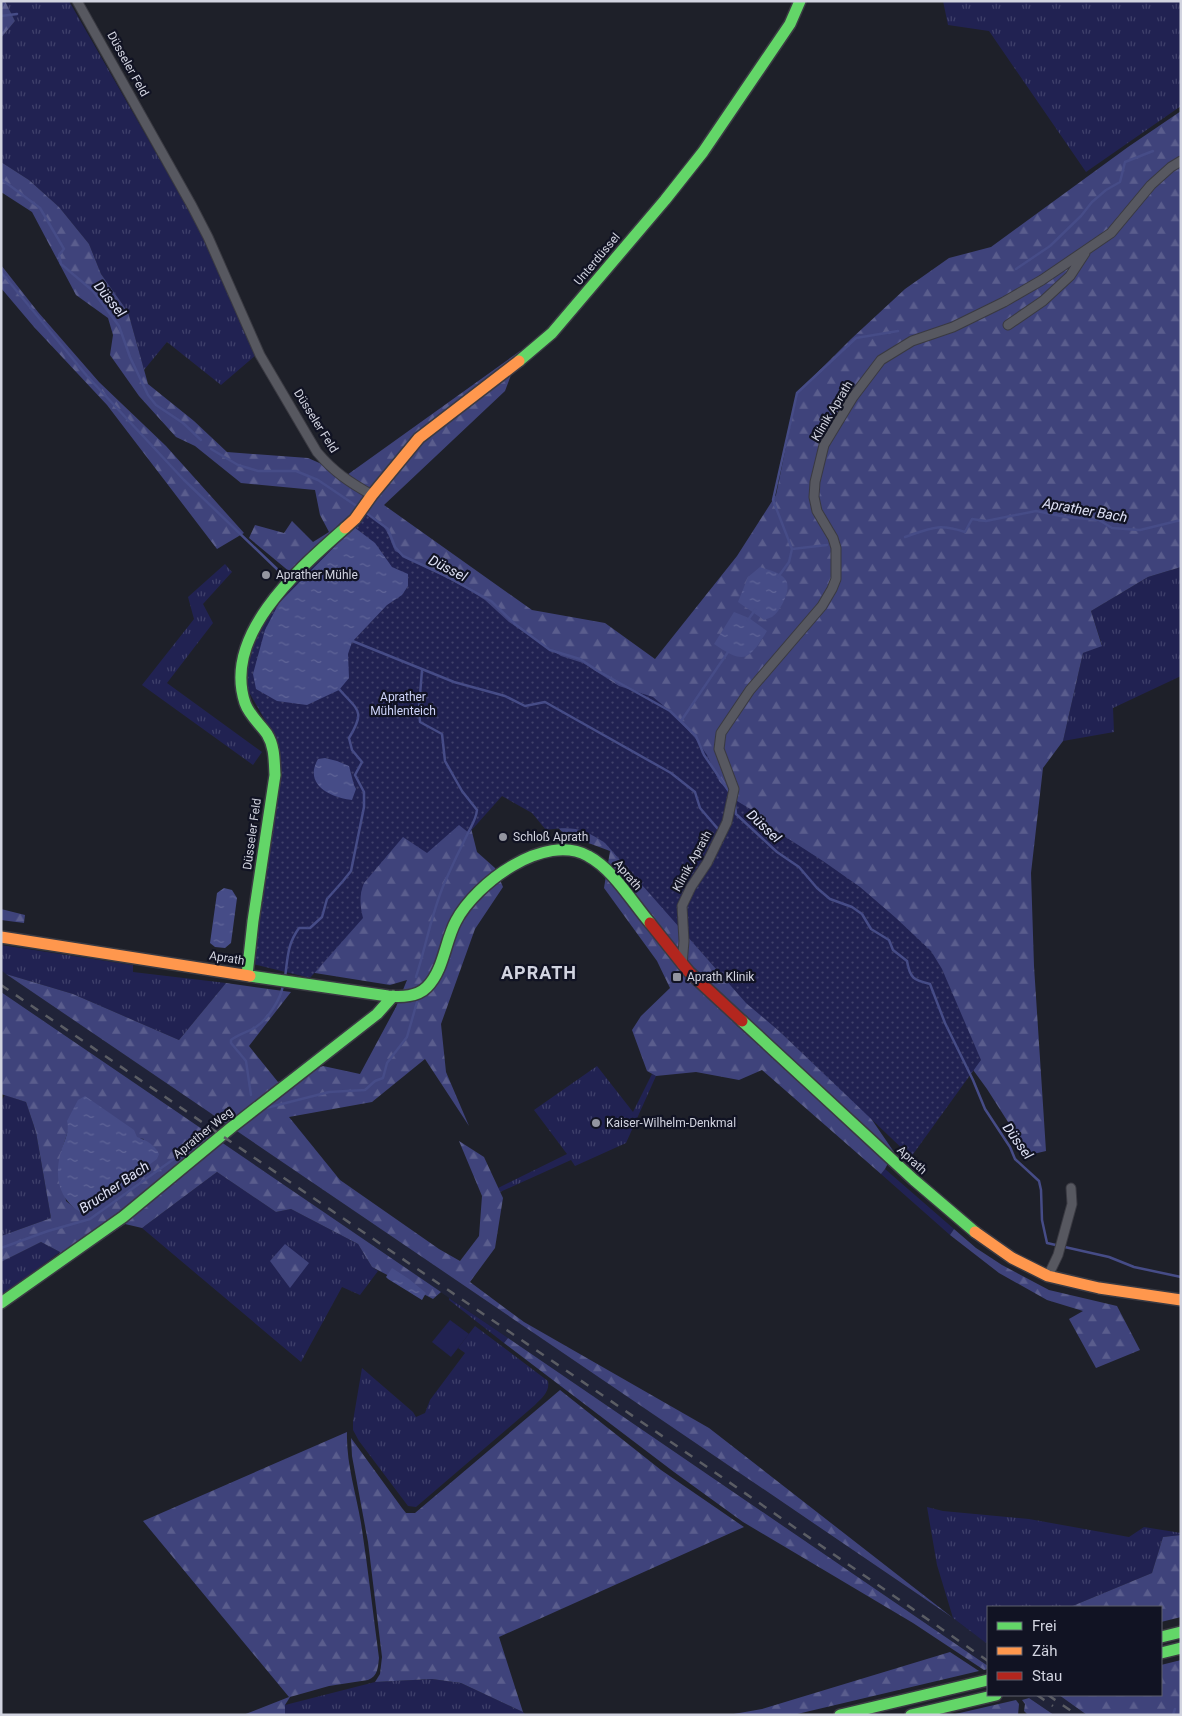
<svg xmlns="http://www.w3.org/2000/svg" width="1182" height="1716" viewBox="0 0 1182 1716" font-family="Roboto,sans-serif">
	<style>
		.built { fill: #202338 }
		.grass { fill: url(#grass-tufts) }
		.forest { fill: url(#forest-firs); fill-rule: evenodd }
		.park { fill: url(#park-dots) }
		.pitch { fill: #212252 }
		.water { fill: url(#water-ripples) }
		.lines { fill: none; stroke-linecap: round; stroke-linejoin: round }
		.stream { stroke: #464c87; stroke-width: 2.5 }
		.street-casing { stroke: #3a3a42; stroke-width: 11 }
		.fast-casing { stroke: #3a3a42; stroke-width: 14 }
		.slow-casing { stroke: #3a3a42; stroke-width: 14 }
		.jam-casing { stroke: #3a3a42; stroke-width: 14 }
		.street { stroke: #575860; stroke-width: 9 }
		.fast { stroke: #63d668; stroke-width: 11 }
		.slow { stroke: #ff974d; stroke-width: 11 }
		.jam { stroke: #b3261e; stroke-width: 11 }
		.rail { stroke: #5b5d64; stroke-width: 2.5; stroke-dasharray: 9 9; stroke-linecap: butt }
		.poi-dot { fill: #9395a0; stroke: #111323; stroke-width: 2 }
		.labels { text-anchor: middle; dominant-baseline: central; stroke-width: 4.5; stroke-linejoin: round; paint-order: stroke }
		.street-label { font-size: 12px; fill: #d2d4e0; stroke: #111323 }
		.poi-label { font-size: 12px; fill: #d2d4e0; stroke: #111323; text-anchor: start }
		.park-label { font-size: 12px; fill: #cdd3f9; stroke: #111323 }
		.water-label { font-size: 14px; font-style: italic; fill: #dfe2f6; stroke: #111323 }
		.district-label { font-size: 18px; font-weight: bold; letter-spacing: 1px; fill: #d2d4e0; stroke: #111323 }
	</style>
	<defs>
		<pattern id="grass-tufts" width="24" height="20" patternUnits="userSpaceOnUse" patternTransform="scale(1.25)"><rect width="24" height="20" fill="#212252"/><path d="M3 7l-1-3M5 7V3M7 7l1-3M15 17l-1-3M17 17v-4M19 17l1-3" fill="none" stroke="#40416b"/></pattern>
		<pattern id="forest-firs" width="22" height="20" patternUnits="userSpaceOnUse" patternTransform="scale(1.25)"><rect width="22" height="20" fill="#3f437b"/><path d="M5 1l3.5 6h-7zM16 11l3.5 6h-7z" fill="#5a5d8d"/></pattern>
		<pattern id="park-dots" width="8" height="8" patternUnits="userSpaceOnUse" patternTransform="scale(1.25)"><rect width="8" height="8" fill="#212252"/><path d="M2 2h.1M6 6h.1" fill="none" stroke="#40416b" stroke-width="1.8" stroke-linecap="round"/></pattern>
		<pattern id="water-ripples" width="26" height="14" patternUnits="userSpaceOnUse" patternTransform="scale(1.25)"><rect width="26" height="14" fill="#464c87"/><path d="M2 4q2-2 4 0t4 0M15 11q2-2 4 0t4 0" fill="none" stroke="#606598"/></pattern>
	</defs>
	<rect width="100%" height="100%" fill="#1e2029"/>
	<path class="built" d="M1,970L953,1618L988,1644V1666L1,992Z
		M1025,1695H1059L1087,1715H1054Z"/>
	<path class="grass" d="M5,1H69L199,228L256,355L221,385L167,342L144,370L128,312L101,274L89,244L59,207L29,180L1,162V38L15,21Z
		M943,1H1181V106L1086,172L989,31L948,25Z
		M225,564L232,572L203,604L213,623L167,683L262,752L253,765L142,685L194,619L188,597Z
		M1181,567V676L1113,708L1114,732L1063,741L1083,653L1102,645L1091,611L1148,577Z
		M1,945L133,965V972L226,983L179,1040L73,994L6,974L1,970Z
		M597,1066L633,1112L652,1074L656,1076L626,1143L575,1166L571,1160L500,1192L498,1188L567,1154L534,1110Z
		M5,1095L26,1102L36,1132L51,1218L1,1236V1101Z
		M885,1169L954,1229L950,1235L881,1174Z
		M217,1172L276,1212L291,1209L358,1244L372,1267L378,1271L360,1295L342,1287L301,1362L142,1228Z
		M41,1242L60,1252L1,1296V1262Z
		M449,1298L508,1338L504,1343L449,1300Z
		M475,1326L548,1381C550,1392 542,1398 535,1405L416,1507L408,1506L359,1441L353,1430V1421L362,1368L413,1412L416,1417L425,1413L430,1400L465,1353L458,1348Z
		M927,1507L943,1511L1029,1519L1129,1537L1144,1527L1181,1533V1535L1163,1537L1152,1573L1070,1607H988V1642L986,1643L953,1618L937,1565Z
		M432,1679L461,1683L523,1712L526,1715H285V1705L375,1682Z"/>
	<path class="forest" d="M1,1H5L15,21L1,38Z
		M1181,111V567L1148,577L1091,611L1102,646L1083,653L1063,741L1043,768L1031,873L1034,966L1046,1151L1029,1155L987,1089L936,1019L868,1114L894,1152L885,1169L881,1174L762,1070L739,1080L696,1072L656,1076L647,1071L632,1030L641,1016L670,988L657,961L604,888L610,851L564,834L522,790L464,800L477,852L495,868L503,887L475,929L441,1024L446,1072L469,1126L425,1059L372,1102L289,1117L340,1180L439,1249L460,1261L479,1236L482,1196L459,1141L484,1157L503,1198L495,1248L470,1282L524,1322L709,1428L953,1618L6,974L73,994L179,1040L226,983L291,992L249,1046L278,1082L323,1066L360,1074L396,1007L407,980L390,985L252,963L272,739L296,577L249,538L255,525L284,533L292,521L313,542L329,532L320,515L315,490L241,483L195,446L176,437L139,396L110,355L113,335L108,318L76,295L32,212L1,192V162L29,180L59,207L89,244L101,274L128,312L148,384L194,421L227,452L308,458L347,475L520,351L505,391L384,505L532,610L605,623L655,659L737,556L776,495L797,393L851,339L905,289L949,258L991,247L1128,147Z
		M1,265L38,312L99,382L166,446L244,533L217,549L107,405L34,327L1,288Z
		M1,909L25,915L24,923L1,920Z
		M1,992L441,1292L433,1299L372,1267L358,1244L291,1209L276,1212L217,1172L142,1228L125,1224L46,1278L60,1252L41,1242L1,1262V1236L51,1218L36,1132L26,1102L1,1094ZM69,1128L144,1139L81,1213L66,1201L61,1152Z
		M954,1229L976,1248L1002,1265L1049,1290L1117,1306L1140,1350L1096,1368L1069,1319L1083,1311L1047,1300L999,1273L950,1235Z
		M285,1244L309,1263L290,1288L270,1261Z
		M508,1338L988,1666V1669L984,1670L913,1623L743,1522L674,1472L504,1343Z
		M560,1390L661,1470L744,1527L499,1637L523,1712L461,1683L432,1679L375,1682L380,1674L382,1657L368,1542L352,1456L351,1438L402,1508L406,1513H415Z
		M347,1432C346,1463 356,1493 361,1523C368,1568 373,1613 379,1658C378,1667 378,1676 368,1680L329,1686L290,1697L285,1705V1715H243L289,1697L143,1521Z
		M1181,1535V1617L1161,1622V1607H1070L1152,1573L1163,1537Z
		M950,1652L979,1671L793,1715H728L762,1709Z
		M1181,1660V1715H1087L1059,1695H1161V1665Z
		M1029,1698L1054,1715H1028L1024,1711L1025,1704L1022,1700Z
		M1016,1700L1019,1704L1018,1715H951Z"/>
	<path class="park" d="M362,510C384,522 386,528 395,551L466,588L485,600L509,622L561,656L583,663L619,686L653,697L671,712L695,738L707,755L719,781L737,801L752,810L767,825L823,861L860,887L896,918L931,951L942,969L981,1060L911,1157L779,1031L746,1003L605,843C583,828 573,826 546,830L532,813L502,796L469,833L459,825L427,853L403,837L364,883C359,895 360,906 363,918L310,978L253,964L277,741L246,687L244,657L261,619Z"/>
	<path class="pitch" d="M450,1320L469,1334L451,1357L432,1342Z"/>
	<path class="water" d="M354,527L375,543L392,567L408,574V586L402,595L387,605L352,642L348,654L349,678L339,690L307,705L277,701L256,689L253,674L265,630L279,603Z
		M760,567C768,570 780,572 785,579C793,588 780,612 772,617C769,618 767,619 764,620L738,602L748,577Z
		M734,612L749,618L767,631C748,662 744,664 714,644Z
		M325,758L337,761L349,766L354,785L356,789L352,800C331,798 303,785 318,759Z
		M224,888L232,890L237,898L231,943L225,948L215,947L210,943L217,893Z
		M85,1096L134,1130L137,1137C146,1140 155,1145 159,1154L157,1159L87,1211L81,1213C58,1198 54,1177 61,1151C64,1141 70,1132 67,1121L78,1100Z
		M392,1268L409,1279L426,1293L422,1300L388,1279L386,1277Z"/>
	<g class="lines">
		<path class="stream" d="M1,16L17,14
			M1,179L40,208L64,249L59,255L61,264L93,291L119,326L130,357L148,395L156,405L183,423L201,440
			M1016,269L1050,246L1081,216L1092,202L1106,190L1120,182L1125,162L1153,151
			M1,272L87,376L184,480L278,570
			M211,449L238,465L258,471H296L318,480L358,507
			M365,512L388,529L395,547L403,556L446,576L491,601L516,625L550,650L580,659L598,671L670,711L696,736L704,755L730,793
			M905,537C931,528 938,523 965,532L972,519L986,521L1036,511L1066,517L1099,520L1112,528L1140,530L1181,520
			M792,549L773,500L797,393L856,338L898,331
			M792,549L827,545
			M778,577L789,562L792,549
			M748,620L755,610
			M350,640L454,682L505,696L525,706L545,702L671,773L695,792L700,808L718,829
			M681,721L728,652
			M735,805L736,814L777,852L799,867L817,888L830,899L852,907L862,914L871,929L889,940L893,950L907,961C910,979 914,980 930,984L945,1023L973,1080L985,1109L1010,1147L1015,1159L1039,1181L1041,1190L1042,1220L1047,1243L1109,1257L1134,1267L1181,1277
			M285,977C288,957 287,945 299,928H310L322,917L327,899L343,881L351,871L364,807V792L355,775L362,762L352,750L349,738C366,710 358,711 339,689
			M416,977C426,946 431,915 444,884C451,868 459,851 467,835C471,826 476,820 477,810L462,791L445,761L442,734L420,722L419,708L422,670
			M251,1095L246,1061L231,1043V1040C239,1034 248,1032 256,1027C268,1019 281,999 283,985
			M266,1108L329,1092L365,1090L375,1081L383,1078L387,1063L407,1037L417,1002
			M1,1248L48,1231L90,1219L178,1156
			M1173,1715L1175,1709"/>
		<defs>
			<path id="street" d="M77,1L192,206L208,237L260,355L317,452C334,472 349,482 372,495
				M1008,325L1043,301L1070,276L1085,253
				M682,965L684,941L682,906L691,887L707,863L727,822L734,789L719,749L721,733L750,690L822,606L832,589L836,579V548L833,538L817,511L814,497L815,482L824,445L853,397L881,360L912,341L953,327L1004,302L1042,280L1111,233L1151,185L1171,167L1181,161
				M1048,1276L1058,1255L1072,1204L1071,1188"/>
			<path id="fast" d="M519,361L552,333L665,200L703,152L790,24L800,1
				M247,975L253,921L275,775C274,761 275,747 267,734C260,724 249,715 245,703C222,634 300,568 345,528
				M250,976L388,996C402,997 417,997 427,987C444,970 445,941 456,921C476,883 545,832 588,856C613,869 632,902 650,923
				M742,1021L914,1180L975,1232
				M1,1303L123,1217L232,1127L377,1014L393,996
				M1161,1637L1181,1632
				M1161,1653L1181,1648
				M840,1715L988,1680
				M911,1715L996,1695"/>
			<path id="slow" d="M345,528L355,519L372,495L419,438L519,361
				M1,937L250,976
				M975,1232L1012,1258L1048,1276L1099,1288L1181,1300"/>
			<path id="jam" d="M650,923L689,972L742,1021"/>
		</defs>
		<use href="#street" class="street-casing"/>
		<use href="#fast" class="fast-casing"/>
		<use href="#slow" class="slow-casing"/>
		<use href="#jam" class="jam-casing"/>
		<use href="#street" class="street"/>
		<use href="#fast" class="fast"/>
		<use href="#slow" class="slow"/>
		<use href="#jam" class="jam"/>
		<path class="rail" d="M1,985L668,1440L988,1661
			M1037,1695L1053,1706
			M1048,1695L1077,1715"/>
	</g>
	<g class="poi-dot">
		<circle cx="266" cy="575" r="5"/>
		<circle cx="503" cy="837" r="5"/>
		<rect x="672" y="972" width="10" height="10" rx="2.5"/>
		<circle cx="596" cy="1123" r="5"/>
	</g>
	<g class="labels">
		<g class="street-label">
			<text transform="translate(128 64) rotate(61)">Düsseler Feld</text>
			<text transform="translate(597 259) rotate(-50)">Unterdüssel</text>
			<text transform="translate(832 411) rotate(-59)">Klinik Aprath</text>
			<text transform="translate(316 421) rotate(58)">Düsseler Feld</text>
			<text transform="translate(252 834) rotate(-82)">Düsseler Feld</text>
			<text transform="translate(692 861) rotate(-61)">Klinik Aprath</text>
			<text transform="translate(628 875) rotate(50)">Aprath</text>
			<text transform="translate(227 958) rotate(9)">Aprath</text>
			<text transform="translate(203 1133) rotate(-39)">Aprather Weg</text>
			<text transform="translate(912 1160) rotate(42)">Aprath</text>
		</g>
		<g class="poi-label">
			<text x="276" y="575">Aprather Mühle</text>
			<text x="513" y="837">Schloß Aprath</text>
			<text x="687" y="977">Aprath Klinik</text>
			<text x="606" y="1123">Kaiser-Wilhelm-Denkmal</text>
		</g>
		<g class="park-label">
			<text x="403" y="697">Aprather<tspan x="403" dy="14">Mühlenteich</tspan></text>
		</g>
		<g class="water-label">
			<text transform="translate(110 299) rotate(51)">Düssel</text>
			<text transform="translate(1085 510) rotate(10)">Aprather Bach</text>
			<text transform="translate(448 568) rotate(27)">Düssel</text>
			<text transform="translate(764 826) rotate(43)">Düssel</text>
			<text transform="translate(1018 1141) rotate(54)">Düssel</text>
			<text transform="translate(114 1187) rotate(-34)">Brucher Bach</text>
		</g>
		<g class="district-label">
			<text x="539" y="972">APRATH</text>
		</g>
	</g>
	<rect width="1182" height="1716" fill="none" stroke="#d2d4e0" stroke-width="5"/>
	<rect x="987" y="1606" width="175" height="90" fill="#111323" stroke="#5e606f"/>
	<rect x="997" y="1622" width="25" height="8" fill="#63d668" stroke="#5e606f"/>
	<text x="1032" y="1631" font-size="15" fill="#d2d4e0">Frei</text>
	<rect x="997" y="1647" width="25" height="8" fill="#ff974d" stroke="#5e606f"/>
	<text x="1032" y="1656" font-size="15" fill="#d2d4e0">Zäh</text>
	<rect x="997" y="1672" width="25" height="8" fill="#b3261e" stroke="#5e606f"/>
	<text x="1032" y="1681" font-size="15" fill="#d2d4e0">Stau</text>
</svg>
